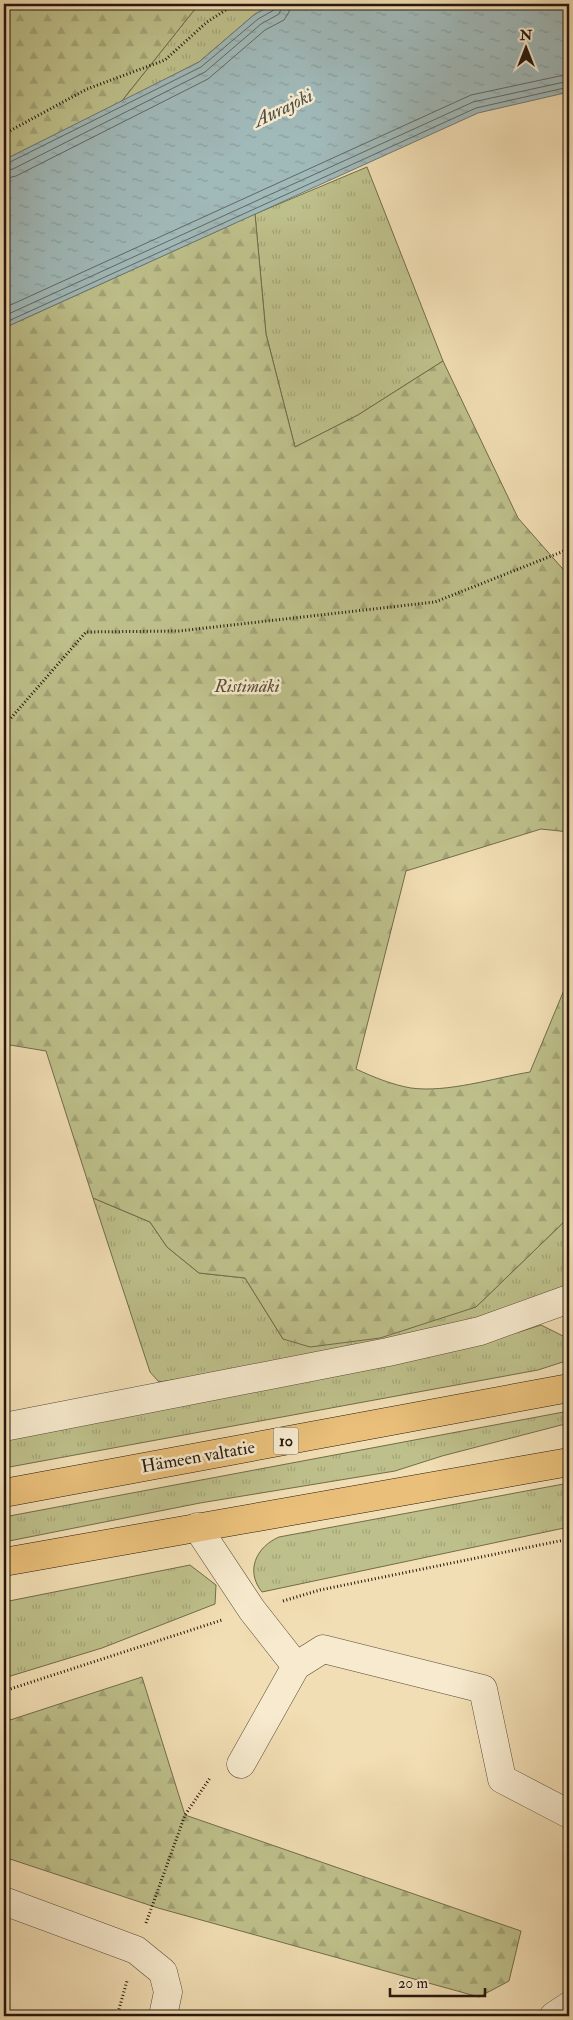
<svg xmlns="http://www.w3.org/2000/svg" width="573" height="2020" viewBox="0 0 573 2020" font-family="'IM FELL Double Pica',serif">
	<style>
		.grass { fill: url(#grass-tufts); stroke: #716c4c }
		.forest { fill: url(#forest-firs); stroke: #716c4c }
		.water { fill: url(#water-ripples); stroke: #6e7874 }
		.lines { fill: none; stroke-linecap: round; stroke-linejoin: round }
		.shore { stroke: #626863; stroke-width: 1 }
		.minor-casing { stroke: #584937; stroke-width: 29 }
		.highway-casing { stroke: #24170d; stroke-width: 29 }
		.path { stroke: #24170d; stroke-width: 3; stroke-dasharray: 1 2.5; stroke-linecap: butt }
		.minor { stroke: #f7eace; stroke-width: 28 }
		.highway { stroke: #e9bf7a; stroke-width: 28 }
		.labels { text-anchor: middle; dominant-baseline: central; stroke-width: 5; stroke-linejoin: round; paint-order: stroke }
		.shield { fill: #f7eace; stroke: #635647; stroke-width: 1 }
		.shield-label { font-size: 16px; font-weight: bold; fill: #24170d }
		.park-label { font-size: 18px; font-style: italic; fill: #5a5239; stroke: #f7eace }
		.street-label { font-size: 18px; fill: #24170d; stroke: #f7eace }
		.water-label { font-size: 19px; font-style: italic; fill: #4f5049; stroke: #f7eace }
	</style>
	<defs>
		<pattern id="grass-tufts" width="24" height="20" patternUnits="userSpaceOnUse" patternTransform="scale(1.25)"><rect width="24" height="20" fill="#bec08b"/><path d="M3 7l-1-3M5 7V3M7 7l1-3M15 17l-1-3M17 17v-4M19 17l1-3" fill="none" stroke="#a3a477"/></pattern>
		<pattern id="forest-firs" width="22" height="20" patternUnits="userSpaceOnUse" patternTransform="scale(1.25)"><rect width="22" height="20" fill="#bec08b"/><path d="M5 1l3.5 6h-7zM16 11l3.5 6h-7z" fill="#a3a477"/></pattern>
		<pattern id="water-ripples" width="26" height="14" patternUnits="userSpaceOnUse" patternTransform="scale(1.25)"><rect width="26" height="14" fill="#a0b9b9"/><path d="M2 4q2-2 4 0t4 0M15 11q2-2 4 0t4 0" fill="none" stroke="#8a9e9e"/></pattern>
	</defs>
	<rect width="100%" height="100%" fill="#f2deb4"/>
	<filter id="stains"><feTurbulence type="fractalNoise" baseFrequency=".004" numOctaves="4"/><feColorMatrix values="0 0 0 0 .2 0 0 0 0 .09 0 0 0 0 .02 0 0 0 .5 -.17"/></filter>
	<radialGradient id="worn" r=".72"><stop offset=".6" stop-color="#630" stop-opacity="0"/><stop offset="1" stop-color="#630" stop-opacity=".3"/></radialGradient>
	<path class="grass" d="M199,4H275L255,14L199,62L121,102Z
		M367,167L443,361L358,415L295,447L266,334L255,214Z
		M93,1198L150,1222L167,1247L199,1273L245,1278L283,1339L476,1307L569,1217V1286L487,1317L253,1368L159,1382L150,1372Z
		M541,1325L569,1339V1360L538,1370L4,1468V1438L522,1331Z
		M569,1411V1423L442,1456L395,1471L200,1503L4,1542V1517Z
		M569,1483V1527L262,1592C245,1571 256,1547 279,1537Z
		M190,1565L216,1585L215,1604L102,1648L4,1678V1602Z"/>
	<path class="forest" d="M4,4H199L121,102L4,160Z
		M255,214L266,334L295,447L358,415L443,361L518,518L569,576V832L541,829L406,871L356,1069C373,1077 393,1085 411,1088C447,1093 494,1078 530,1072L569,978V1217L476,1307L380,1338L310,1347L283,1339L245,1278L199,1273L167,1247L150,1222L93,1198L46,1051L4,1044V328Z
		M142,1677L185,1815L521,1931L509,1981L479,1997L158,1908L4,1857V1722Z"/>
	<path class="water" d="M275,4H569V92L478,113L4,328V160L199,62L255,14Z"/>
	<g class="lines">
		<path class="shore" d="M4,165L201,67L258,19L274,10L276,4
			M4,171L13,169L205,72L261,24L279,14L283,4
			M4,179L16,176L208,79L265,30L284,20L289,12L290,4
			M4,308L471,95L569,74
			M4,316L473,102L569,81
			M4,323L476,108L569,87"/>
		<defs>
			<path id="minor" d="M4,1427L388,1352L480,1331L569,1299
				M197,1527L252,1610L296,1666
				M241,1764L296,1666L323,1649L483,1689L502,1779L569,1814
				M4,1901L136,1950L163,1972L168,1992L163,2016
				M554,2016L569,2006"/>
			<path id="highway" d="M4,1493L569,1388
				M4,1562L569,1462"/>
		</defs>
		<use href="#minor" class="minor-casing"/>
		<use href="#highway" class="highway-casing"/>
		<path class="path" d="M4,134L87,89L165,60L207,22L235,4
			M565,582L569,590
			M4,726L86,632L179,631L435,602L569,549
			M283,1601L320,1590L569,1539
			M4,1691L222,1620
			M146,1923L185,1815L210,1778
			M117,2016L127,1981"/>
		<use href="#minor" class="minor"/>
		<use href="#highway" class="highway"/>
	</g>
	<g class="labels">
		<rect class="shield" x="273.5" y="1427.5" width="25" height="27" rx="4"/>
		<g class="shield-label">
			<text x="286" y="1441">10</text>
		</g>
		<g class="park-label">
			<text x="247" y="686">Ristimäki</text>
		</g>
		<g class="street-label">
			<text transform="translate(198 1457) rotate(-10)">Hämeen valtatie</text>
		</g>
		<g class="water-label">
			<text transform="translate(283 108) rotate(-26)">Aurajoki</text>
		</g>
	</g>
	<rect width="573" height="2020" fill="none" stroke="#f2deb4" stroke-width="20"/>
	<rect x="5" y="5" width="563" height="2010" fill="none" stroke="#24170d" stroke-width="2.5"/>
	<rect x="10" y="10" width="553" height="2000" fill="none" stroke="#24170d"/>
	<g transform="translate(526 48)" stroke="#f7eace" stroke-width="4" paint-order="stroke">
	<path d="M0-4L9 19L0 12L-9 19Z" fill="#24170d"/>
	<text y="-8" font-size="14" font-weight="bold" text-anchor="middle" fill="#24170d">N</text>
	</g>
	<path d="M390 1988v8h95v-8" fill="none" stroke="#24170d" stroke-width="2.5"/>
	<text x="398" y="1988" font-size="15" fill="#24170d" stroke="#f7eace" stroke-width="4" paint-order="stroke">20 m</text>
	<rect width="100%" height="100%" filter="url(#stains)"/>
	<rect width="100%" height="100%" fill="url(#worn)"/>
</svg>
